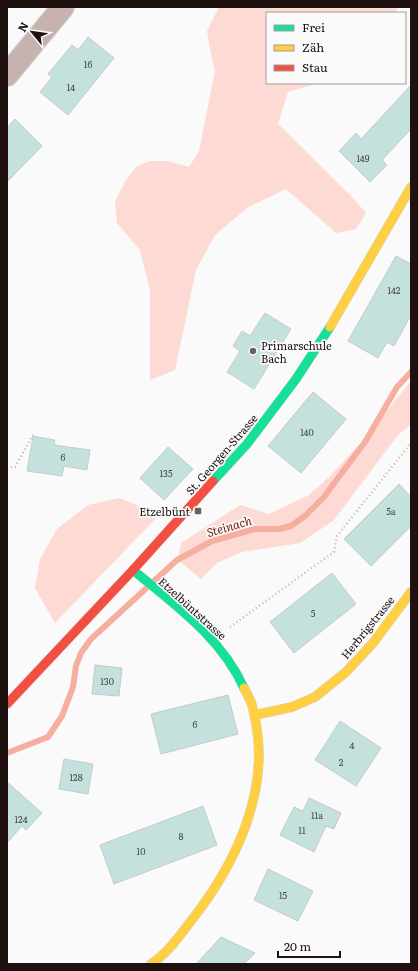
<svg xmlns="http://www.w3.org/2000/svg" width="418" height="971" viewBox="0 0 418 971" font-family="Literata,serif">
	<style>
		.green { fill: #fddad3 }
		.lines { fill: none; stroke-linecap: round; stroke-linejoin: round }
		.stream { stroke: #f6aea0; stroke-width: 6 }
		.building { fill: #c4e1de; stroke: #c4cccb }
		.street-casing { stroke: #d7d5d4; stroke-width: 24 }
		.fast-casing { stroke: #d7d5d4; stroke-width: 10 }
		.slow-casing { stroke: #d7d5d4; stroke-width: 10 }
		.jam-casing { stroke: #d7d5d4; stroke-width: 10 }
		.path { stroke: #c2b7b5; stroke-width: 2.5; stroke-dasharray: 1 3; stroke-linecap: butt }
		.street { stroke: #c6b2ae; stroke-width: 22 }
		.fast { stroke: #16e098; stroke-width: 9 }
		.slow { stroke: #ffcf43; stroke-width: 9 }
		.jam { stroke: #f24e42; stroke-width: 9 }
		.poi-dot { fill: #6b6361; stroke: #fafafa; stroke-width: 1.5 }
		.labels { text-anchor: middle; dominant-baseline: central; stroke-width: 3.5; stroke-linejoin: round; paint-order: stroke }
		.number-label { font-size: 9px; fill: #484543 }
		.poi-label { font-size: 11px; fill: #1e110f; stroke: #fafafa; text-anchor: start }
		.street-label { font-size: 11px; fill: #1e110f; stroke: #fafafa }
		.water-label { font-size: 12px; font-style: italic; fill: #771d0e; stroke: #fafafa }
	</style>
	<rect width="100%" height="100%" fill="#fafafa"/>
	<path class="green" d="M219,7H398L395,13H267V83H319L288,92L278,124L351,196L366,213L356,229L336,233L286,189L247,208L215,235L196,270L175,370L150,380V290L140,250L117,223L115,202L124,183L136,167L149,161H167L189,167L199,151L215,71L211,54L207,31Z
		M411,381V424L398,435L334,520L300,543L242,552L217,563L201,579L178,560L181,543L240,505L269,514L309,495L329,477L359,445Z
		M119,498L151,511L157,517L55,623L35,588L40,559L57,529L88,505Z"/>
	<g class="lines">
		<path class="stream" d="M7,753L48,737L62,716L73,687L76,666L81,653L91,639L177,560L212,541L255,529H279L291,526L306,515L323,498L365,442L397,387L411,372"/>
	</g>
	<path class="building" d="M88,37L114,58L68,115L40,92L52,77L48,74L72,45L78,50Z
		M411,85V129L382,160L387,165L370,182L339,151L356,133L361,139Z
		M15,119L42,146L7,182V128Z
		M396,256L411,264V315L394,346L387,342L378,358L348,341Z
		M265,313L291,329L254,389L227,372L240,351L233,346L242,331L250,336Z
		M313,392L346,419L301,473L268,446Z
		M33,436L55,440L54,445L90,450L87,470L64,466L62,476L27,471Z
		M168,447L193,469L164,500L140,478Z
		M399,484L411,497V526L371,566L344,539Z
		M332,573L356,604L294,653L270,622Z
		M95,665L122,668L119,696L92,694Z
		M228,695L238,734L161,754L151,714Z
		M340,721L381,748L356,786L315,760Z
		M64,759L93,764L88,794L59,789Z
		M7,782L42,813L26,830L22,826L7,843Z
		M309,798L341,813L334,829L326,826L314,852L280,835L294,807L303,811Z
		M203,806L217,845L114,884L100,845Z
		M268,869L313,891L298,921L254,900Z
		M221,937L255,953L244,964H196Z"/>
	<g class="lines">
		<defs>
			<path id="street" d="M7,75L63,7"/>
			<path id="fast" d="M213,481L247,444L296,379L330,327
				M133,570C175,605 221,637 244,688"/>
			<path id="slow" d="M330,327L411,187
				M255,715L292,707L315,697L346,672L373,643L411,592
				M151,964C169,952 181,934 194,917C236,863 269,792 256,723C254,717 254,711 252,705C250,699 247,694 244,688"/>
			<path id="jam" d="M7,704L133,570L213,481"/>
		</defs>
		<use href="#street" class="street-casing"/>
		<use href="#fast" class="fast-casing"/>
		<use href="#slow" class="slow-casing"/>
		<use href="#jam" class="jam-casing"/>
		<path class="path" d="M7,468L15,467L34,433
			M230,627L334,552L337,536L411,443"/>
		<use href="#street" class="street"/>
		<use href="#fast" class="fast"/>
		<use href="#slow" class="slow"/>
		<use href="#jam" class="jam"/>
	</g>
	<g class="poi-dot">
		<circle cx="253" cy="351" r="4"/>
		<rect x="194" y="507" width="8" height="8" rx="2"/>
	</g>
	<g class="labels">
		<g class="number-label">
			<text x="88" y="64">16</text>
			<text x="71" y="87">14</text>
			<text x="363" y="158">149</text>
			<text x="394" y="290">142</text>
			<text x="307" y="432">140</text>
			<text x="63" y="457">6</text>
			<text x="166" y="473">135</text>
			<text x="391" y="511">5a</text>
			<text x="313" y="613">5</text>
			<text x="107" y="681">130</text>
			<text x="195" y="724">6</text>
			<text x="352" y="745">4</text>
			<text x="341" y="762">2</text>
			<text x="76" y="777">128</text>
			<text x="317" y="815">11a</text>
			<text x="21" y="819">124</text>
			<text x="302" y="830">11</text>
			<text x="181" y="836">8</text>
			<text x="141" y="851">10</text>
			<text x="283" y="895">15</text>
		</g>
		<g class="poi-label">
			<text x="261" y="345">Primarschule<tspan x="261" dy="13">Bach</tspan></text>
			<text x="190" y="511" text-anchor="end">Etzelbünt</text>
		</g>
		<g class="street-label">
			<text transform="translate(221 454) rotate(-49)">St. Georgen-Strasse</text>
			<text transform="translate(193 608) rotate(42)">Etzelbüntstrasse</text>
			<text transform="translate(367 627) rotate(-51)">Herbrigstrasse</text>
		</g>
		<g class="water-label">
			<text transform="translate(229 526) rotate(-16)">Steinach</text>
		</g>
	</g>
	<rect width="418" height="971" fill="none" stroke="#1e110f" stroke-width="16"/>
	<rect x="266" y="12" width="140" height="72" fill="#fafafa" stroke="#a29d9c"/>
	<rect x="274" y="25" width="20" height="6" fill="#16e098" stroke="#a29d9c"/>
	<text x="302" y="32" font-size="12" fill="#1e110f">Frei</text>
	<rect x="274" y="45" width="20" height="6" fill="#ffcf43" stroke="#a29d9c"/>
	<text x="302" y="52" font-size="12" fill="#1e110f">Zäh</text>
	<rect x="274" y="65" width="20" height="6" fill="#f24e42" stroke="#a29d9c"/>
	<text x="302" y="72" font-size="12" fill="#1e110f">Stau</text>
	<g transform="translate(32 32) rotate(299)" stroke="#fafafa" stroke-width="3" paint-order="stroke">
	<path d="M0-3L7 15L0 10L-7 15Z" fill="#1e110f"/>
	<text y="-6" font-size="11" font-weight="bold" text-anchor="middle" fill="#1e110f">N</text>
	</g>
	<path d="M278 951v6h62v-6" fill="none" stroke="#1e110f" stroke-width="2"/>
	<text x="284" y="951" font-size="12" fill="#1e110f" stroke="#fafafa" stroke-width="3" paint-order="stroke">20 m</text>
</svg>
